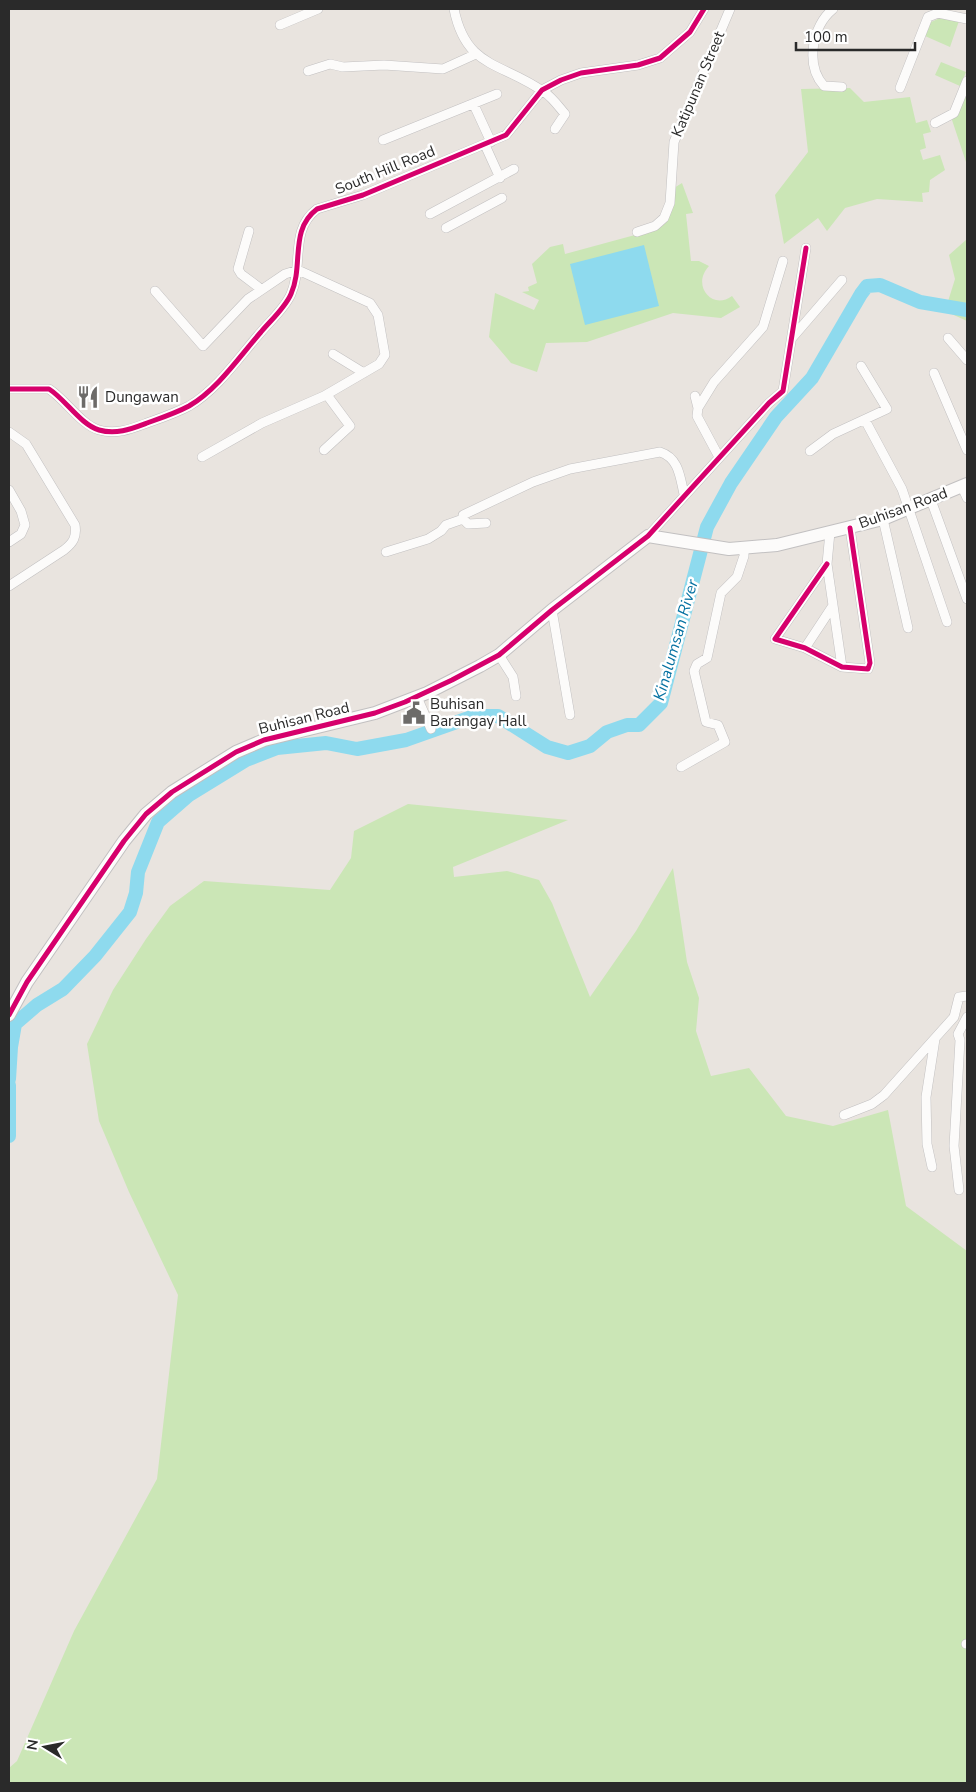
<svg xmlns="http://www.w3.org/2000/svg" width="976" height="1792" viewBox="0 0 976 1792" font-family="'Nunito Sans',sans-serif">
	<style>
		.green { fill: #cbe6b6 }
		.water { fill: #8edaee }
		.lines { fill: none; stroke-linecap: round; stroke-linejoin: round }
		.river { stroke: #8edaee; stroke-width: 14 }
		.street-casing { stroke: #c2c0c1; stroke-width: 10 }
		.secondary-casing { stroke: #c2c0c1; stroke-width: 14 }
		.street { stroke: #fcfbfa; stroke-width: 9 }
		.secondary { stroke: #fcfbfa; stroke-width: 12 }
		.cycleway-casing { stroke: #fff; stroke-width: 8 }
		.cycleway { stroke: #d6006c; stroke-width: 5 }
		.labels { text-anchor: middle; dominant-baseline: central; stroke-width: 5; stroke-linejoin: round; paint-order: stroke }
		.street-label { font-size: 15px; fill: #2a2a2a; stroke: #fff }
		.poi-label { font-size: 15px; fill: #2a2a2a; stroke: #fff; text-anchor: start }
		.water-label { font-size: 16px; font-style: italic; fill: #0672a2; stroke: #fff }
	</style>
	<rect width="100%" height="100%" fill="#e9e4df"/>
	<path class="green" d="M940,18L959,21L950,47L925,36L931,22Z
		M941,62L966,72L960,86L935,75Z
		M850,88L864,102L910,97L916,123L927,120L931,132L923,134L926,148L920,150L923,160L940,155L945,170L930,180L929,192L922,193L923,202L877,199L845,208L827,231L818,218L784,244L775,195L808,152L801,89Z
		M967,92V165L952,120Z
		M682,183L693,213L686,214L691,261H699L709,266C691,285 712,311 732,296L740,307L721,318L673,313L587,342L546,343L537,372L511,363L489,337L495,293L534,310L539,300L522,292L529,291L528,287L537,283L532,264L550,247L563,244L565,254L657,229C673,219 672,205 674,188Z
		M967,239V321L945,311L955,279L949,255Z
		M408,804L568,820L453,867L454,877L507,871L539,880L552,903L590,997L636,931L673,868L687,962L699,998L696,1031L711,1076L749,1068L786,1116L833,1126L888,1110L906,1206L967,1251V1783H9V1768L17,1761L74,1631L157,1479L178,1295L129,1192L99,1121L87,1044L113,990L146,939L170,906L204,881L330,890L351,858L354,831Z"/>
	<path class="water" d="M644,245L659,306L585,325L570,264Z"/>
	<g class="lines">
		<path class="river" d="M9,1079L11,1047L15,1024L37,1005L63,989L95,956L130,912L136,893L138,872L158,822L189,795L246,760L277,748L326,743L357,749L406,740L474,716H498L547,747L568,753L590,746L607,732L627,725H639L661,703L707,527L731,483L776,417L812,378L861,294L867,286L880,285L920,302L967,310
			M9,1085V1136"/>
		<defs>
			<path id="street" d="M454,9C466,69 502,62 544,92C552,97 559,107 565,114L555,129
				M833,9C812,26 805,65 824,86L842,87
				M280,25L318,9
				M308,71L330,64L343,67L384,65L443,69L476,54
				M900,88L928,17L938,13L967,19
				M474,105L491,142
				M935,123L954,113L967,81
				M383,140L497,94
				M485,145L500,178
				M430,214L514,169
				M446,228L502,198
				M249,231L238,269L241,274L261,289
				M637,232L655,226L664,218L670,203L674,142L730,9
				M155,291L203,346L248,299L285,274L298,270L370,303L378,315L385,355L379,364L324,396L262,423L202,457
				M792,338L842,280
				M948,338L967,360
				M333,354L364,373
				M934,373L967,450
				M9,389H49C65,399 81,425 99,430C116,435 131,429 147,423C161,418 176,413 189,406C218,389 239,357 261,332C271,320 285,308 291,294C304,265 289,230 317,209L363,195L506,135L542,90L561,80L581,73L638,65L660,58L690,32L704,9
				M695,396L698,408L697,416L719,457
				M698,408L714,382L763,327L783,261
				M865,420L902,489L947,622
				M9,432L26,444L75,525C77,537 73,543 64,550L9,586
				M324,450L350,426L327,395
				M810,451L833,434L887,409L861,366
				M962,487L967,498
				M9,490L21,511L25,525L21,534L9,542
				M931,500L967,599
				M883,519L908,628
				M486,523L468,524L463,519V515L533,482L570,469L660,452C679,458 680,477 684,494
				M830,532L827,564L842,667
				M648,536L769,403L783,391L806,248
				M386,552L428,539L441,531L446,525L463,519
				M827,564L775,639L805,648L842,667L868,669L870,663L850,528
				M552,610L570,715
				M805,648L832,607
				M499,655L513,677L516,696
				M417,697L431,729
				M681,767L725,742L718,725L706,722L694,671L697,664L707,658L721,593L737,577L744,556V550
				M844,1115L872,1104L884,1095L954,1017L959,997L967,996
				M932,1167L927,1144L926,1097L935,1039
				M959,1190L954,1146L960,1040L958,1034L967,1017
				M966,1644H967"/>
			<path id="secondary" d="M9,1015L27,982L124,841L146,814L172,792L236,752L264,740L375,713L427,693L480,666L499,655L552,610L648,536L729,549L777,545L883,519L967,484"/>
		</defs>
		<use href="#street" class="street-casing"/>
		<use href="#secondary" class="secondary-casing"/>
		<use href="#street" class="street"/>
		<use href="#secondary" class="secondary"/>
		<defs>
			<path id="cycleway" d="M9,389H49C65,399 81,425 99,430C116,435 131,429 147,423C161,418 176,413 189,406C218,389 239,357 261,332C271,320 285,308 291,294C304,265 289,230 317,209L363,195L506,135L542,90L561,80L581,73L638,65L660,58L690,32L704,9
				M827,564L775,639L805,648L842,667L868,669L870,663L850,528
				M9,1015L27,982L124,841L146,814L172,792L236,752L264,740L375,713L405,702L452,680L499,655L552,610L648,536L769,403L783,391L806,248"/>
		</defs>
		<use href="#cycleway" class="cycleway-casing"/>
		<use href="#cycleway" class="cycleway"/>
	</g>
	<defs>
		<symbol id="restaurant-bare" viewBox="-9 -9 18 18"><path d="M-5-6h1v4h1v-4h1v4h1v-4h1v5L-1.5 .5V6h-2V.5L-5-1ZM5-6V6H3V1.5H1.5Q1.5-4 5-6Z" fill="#6d6b69" stroke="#fff" stroke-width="2.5" paint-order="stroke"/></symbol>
		<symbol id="civic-bare" viewBox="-9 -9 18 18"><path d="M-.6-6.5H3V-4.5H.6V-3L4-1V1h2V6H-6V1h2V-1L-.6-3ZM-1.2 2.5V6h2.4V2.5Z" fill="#6d6b69" stroke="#fff" stroke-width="2.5" paint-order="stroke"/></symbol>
	</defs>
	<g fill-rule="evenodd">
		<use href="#restaurant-bare" x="72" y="381" width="32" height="32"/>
		<use href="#civic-bare" x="398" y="697" width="32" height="32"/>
	</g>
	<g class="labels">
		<g class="street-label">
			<text transform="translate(698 84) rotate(-67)">Katipunan Street</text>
			<text transform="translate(385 170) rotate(-22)">South Hill Road</text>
			<text transform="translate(903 508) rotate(-20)">Buhisan Road</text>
			<text transform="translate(304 718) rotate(-14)">Buhisan Road</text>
		</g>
		<g class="poi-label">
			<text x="105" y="397">Dungawan</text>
			<text x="430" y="704">Buhisan<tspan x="430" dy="17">Barangay Hall</tspan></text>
		</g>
		<g class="water-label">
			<text transform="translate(676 640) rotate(-74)">Kinalumsan River</text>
		</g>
	</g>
	<rect width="976" height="1792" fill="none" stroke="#2a2a2a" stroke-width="20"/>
	<g transform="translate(45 1747) rotate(280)" stroke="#ffffff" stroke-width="4" paint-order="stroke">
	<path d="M0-4L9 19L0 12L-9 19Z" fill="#2a2a2a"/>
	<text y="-8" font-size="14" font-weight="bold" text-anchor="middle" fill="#2a2a2a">N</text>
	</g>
	<path d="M796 42v8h119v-8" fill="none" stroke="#2a2a2a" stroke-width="2.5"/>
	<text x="804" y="42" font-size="15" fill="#2a2a2a" stroke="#ffffff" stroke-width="4" paint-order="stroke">100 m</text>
</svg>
